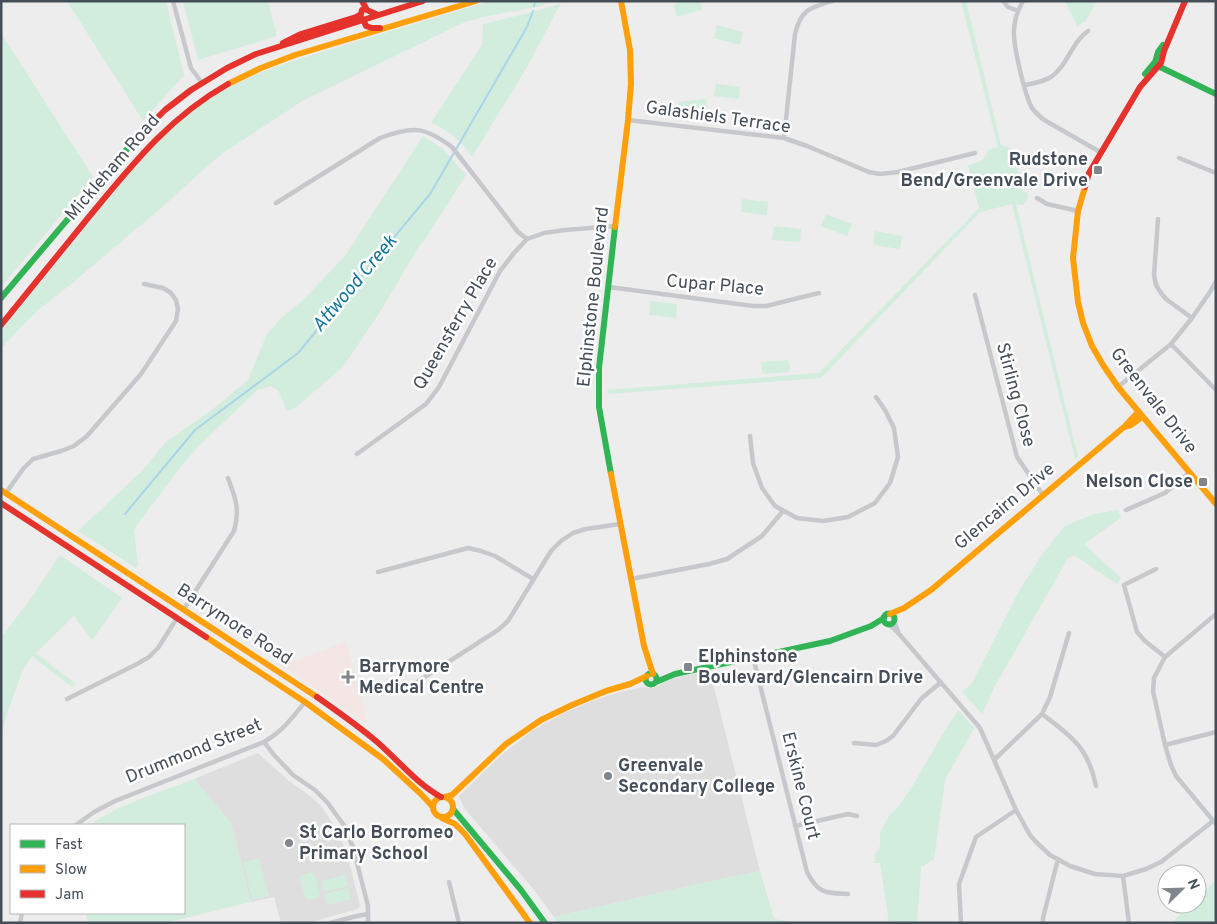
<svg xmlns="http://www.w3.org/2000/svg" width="1217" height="924" viewBox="0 0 1217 924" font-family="Overpass,sans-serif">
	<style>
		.education { fill: #dfdede }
		.medical { fill: #f3e6e4 }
		.green { fill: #d2ecde }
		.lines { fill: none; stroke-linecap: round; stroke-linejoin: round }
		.stream { stroke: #a8d6e7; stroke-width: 2 }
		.street { stroke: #c7c8cb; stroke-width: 4.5 }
		.fast { stroke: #30b455; stroke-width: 6 }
		.slow { stroke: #ff9f0a; stroke-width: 6 }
		.jam { stroke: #e5322d; stroke-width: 6 }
		.poi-dot { fill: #80868c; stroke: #fff; stroke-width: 2 }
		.labels { text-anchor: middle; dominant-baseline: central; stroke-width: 5; stroke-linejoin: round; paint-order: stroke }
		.street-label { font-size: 18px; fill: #454e58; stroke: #fff }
		.poi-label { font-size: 18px; font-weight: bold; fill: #454e58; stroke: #fff; text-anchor: start }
		.water-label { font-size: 19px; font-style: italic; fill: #15769b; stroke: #fff }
	</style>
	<rect width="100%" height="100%" fill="#ededed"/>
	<path class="education" d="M710,671L760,871L707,882L554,917L535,891L464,808L461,800L458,797L499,757L533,730L564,713L592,701L616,693L642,687L654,688L671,679Z
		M258,753L288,780L309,795L322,807L335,827L346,851L360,905L359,908L355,910L307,923H281L274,897L251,902L231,823L194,779Z"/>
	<path class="medical" d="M346,641L368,725L283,666Z"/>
	<path class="green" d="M67,1H166L184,75L143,121Z
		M183,1H268L277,36L198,60Z
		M490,1H553L541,6L488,16L465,22L304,100L223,153L212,162L160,209L71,284L37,311L1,348V331C34,291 67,251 100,210C127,177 154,142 187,115C218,90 254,74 292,61Z
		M683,1H701L702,8L701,10L678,16L676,15L674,5L675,4Z
		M961,1H966L1001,145L1013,149L1023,192L1028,193L1027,200L1023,205L1016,204L1078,457L1075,459L1012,204L980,212L821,378L608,394L607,390L819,373L979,208L968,165C980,162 984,162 988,150L998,147Z
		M1065,1H1096L1086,21L1080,24L1078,28Z
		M561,3L527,67L472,157C462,141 448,130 431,123L482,45L483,24L533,12Z
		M717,25L743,32L740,45L714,38Z
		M1,33L93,177L1,287Z
		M716,84L740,87L739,99L714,96Z
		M706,99L707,113L681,116L679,102Z
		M423,136L443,149L466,175L423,242L419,246L380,312L343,367L295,408L287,411L278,390L270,386L257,390L197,448L183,464L139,522L134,531L138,565L136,568L78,531L141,472L165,443L213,409L248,380L267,334L281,318L302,301L345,256Z
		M742,199L768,202L767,215L741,212Z
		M826,214L852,224L847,236L821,226Z
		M774,226L801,229L800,241L797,242L772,240Z
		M875,231L902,236L900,249L873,245Z
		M650,301L677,304L676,318L649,315Z
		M787,360L789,361L790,370L788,372L764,374L762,372L761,363L763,362Z
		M1118,510L1121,517L1115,522L1084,544L1121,578L1117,584L1074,555L1068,558L995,686L982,714L962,692L972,683L1020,589L1043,553L1065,526L1094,514Z
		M60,555L122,598L92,640L74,616L36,653L76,684L72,687L32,656L22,672L6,717L1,736V638L34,594Z
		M958,710L974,728L945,780L934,859L921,867L917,923H889L880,863H874L875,854L880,846V832L890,814L895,811L912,787L941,737Z
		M194,779L231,823L251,902L165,923H88L86,913H184V825H89C120,804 159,793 194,779Z
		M259,858L269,896L252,900L243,862Z
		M760,871L774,919L801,923H558L554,917L707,882Z
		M311,872L315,875L320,895L319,897L309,900L305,898L300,879L301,875Z
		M345,875L348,886L324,892L321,881Z
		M1216,880V918L1211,923H1171L1191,904H1197V899Z
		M348,888L351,899L327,905L324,894Z"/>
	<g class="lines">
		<path class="stream" d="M534,6L536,1
			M125,514L195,430L298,353L430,194L527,27L533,11"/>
		<path class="street" d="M173,1L191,68L202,83
			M1003,1L1008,7L1018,11
			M1023,1C1018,10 1014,21 1014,31C1013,45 1025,96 1032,108C1036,113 1041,118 1046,121L1100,152
			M1025,85C1034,83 1043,82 1051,77C1068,65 1071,43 1088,31
			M628,120L784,138L807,146L869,172L880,174L898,172L975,153
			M784,138L795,34C801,9 810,8 832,1
			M1179,158L1216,173
			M1037,198L1047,204L1078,211
			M276,203L380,138C412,126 424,126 452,147L518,232L527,239
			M1158,219L1154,275L1156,285L1161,293L1166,299L1192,318
			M609,287L753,306H766L819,293
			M975,295L1017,457L1043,495
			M1171,344L1216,390
			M1118,387L1171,344L1192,318L1210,292L1216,281
			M750,436L753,463L762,488L775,506L797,518L823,521L848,517L875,503L890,483L898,457L894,428L885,410L876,397
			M357,454L426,404L439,387L500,271L514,253L527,239L544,233L565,230L616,226
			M6,493L23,469L33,459L61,451L74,446L87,436L141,374L176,321L178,309L176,300L171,293L163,288L144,284
			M1126,510L1165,493L1190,472
			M1156,569L1124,585L1137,632L1145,641L1165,657
			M378,572L468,548L481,551L495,556L533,579
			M631,579L709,564L727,559L762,536L783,511
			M184,609L234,531C240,508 236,500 228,478
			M1216,614L1165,657L1154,678L1153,691L1165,745L1171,765L1176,776L1216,824
			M894,621L898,631
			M889,624L900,635L980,728L1016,810L1030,835L1036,842L1050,855L1070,866L1095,874L1123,876L1146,869L1161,862L1213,821
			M753,657L807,872C818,894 826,893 848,894
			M414,684L498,630L508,621L551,551L561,541L573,533L586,529L620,524
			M67,699L137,664L149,657L158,648L177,618
			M1042,714C1072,737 1088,747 1096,786
			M264,742L274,755L293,775L315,790L327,802L343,824L353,847L368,906V923
			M854,743L876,745L886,741L893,736L921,699L940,683
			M1165,745L1216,732
			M995,759L1042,714L1050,697L1069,633
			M76,825L94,812L115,801L264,742C283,731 292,718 305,702
			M795,826L848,814L857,816
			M1123,876L1129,923
			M449,882L459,923
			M20,923L22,913
			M330,923L357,916L368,914
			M961,923L959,884L976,837L1016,810
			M1043,923V918L1058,859"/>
		<path class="fast" d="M1155,62L1158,66L1216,94
			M1145,74L1155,62L1158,52L1163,45
			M1,298L134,141
			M611,474L599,407V368L615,227
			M883.5 619a5.5 5.5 0 1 1 11 0a5.5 5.5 0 1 1-11 0Z
			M645.5 679a5.5 5.5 0 1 1 11 0a5.5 5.5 0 1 1-11 0Z
			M656,682L675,674L830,641L871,626L884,618
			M453,809L521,890L545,923"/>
		<path class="slow" d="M228,84L261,68L295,55L476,1
			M1085,187L1078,211L1073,258L1078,302L1083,323L1092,346L1103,365L1118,387L1216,504
			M615,227L628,120L631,84L630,50L621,1
			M1125,426L1138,412
			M611,474L644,646L653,674
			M1,490L317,697
			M890,614L904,608L931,590L1124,427L1131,425L1142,417
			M206,637L305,702L383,759L422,795L432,806
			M433 807a10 10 0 1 1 20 0a10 10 0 1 1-20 0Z
			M445,797L452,795L506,744L541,720L572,705L606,691L630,684L647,676
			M442,818L455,824L465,834L530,923"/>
		<path class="jam" d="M362,1L367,10L378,15
			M363,19L366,26L372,28H380
			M283,43L301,34L356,17L361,14L362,10
			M134,141L165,110L191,90L227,68L256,54L423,1
			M1085,187L1089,173L1140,87L1161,63L1164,51L1185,1
			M1,325C30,289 59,254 88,218C131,166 168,118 228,84
			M1,503L206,637
			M317,697C337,711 357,725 376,741C398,760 416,783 441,797"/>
	</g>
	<g class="poi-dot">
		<rect x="1093" y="165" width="10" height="10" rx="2.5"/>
		<rect x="1198" y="477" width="10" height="10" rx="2.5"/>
		<rect x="683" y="662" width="10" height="10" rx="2.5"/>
		<path d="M345.5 669.5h5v5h5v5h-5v5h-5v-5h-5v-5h5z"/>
		<circle cx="608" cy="776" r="5"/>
		<circle cx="289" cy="843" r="5"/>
	</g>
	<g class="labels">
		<g class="street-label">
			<text transform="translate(718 118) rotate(8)">Galashiels Terrace</text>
			<text transform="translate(113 168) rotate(-49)">Mickleham Road</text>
			<text transform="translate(715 286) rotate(5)">Cupar Place</text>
			<text transform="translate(594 297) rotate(-84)">Elphinstone Boulevard</text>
			<text transform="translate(456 324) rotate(-60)">Queensferry Place</text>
			<text transform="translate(1015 395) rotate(75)">Stirling Close</text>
			<text transform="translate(1153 401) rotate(52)">Greenvale Drive</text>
			<text transform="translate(1005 507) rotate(-40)">Glencairn Drive</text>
			<text transform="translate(234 625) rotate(33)">Barrymore Road</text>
			<text transform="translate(194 752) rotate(-22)">Drummond Street</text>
			<text transform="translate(800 786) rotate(76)">Erskine Court</text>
		</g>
		<g class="poi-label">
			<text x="1088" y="160" text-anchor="end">Rudstone<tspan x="1088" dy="21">Bend/Greenvale Drive</tspan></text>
			<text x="1193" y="482" text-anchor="end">Nelson Close</text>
			<text x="698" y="657">Elphinstone<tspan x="698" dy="21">Boulevard/Glencairn Drive</tspan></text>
			<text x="359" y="667">Barrymore<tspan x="359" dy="21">Medical Centre</tspan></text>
			<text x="618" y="766">Greenvale<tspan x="618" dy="21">Secondary College</tspan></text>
			<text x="299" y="833">St Carlo Borromeo<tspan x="299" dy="21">Primary School</tspan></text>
		</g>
		<g class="water-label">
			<text transform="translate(355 284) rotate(-50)">Attwood Creek</text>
		</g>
	</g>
	<rect width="1217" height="924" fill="none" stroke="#454e58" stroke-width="5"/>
	<rect x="10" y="824" width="175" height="90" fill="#ffffff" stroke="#b5b8bc"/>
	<rect x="20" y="840" width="25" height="8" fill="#30b455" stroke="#b5b8bc"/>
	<text x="55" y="849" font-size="15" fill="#454e58">Fast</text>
	<rect x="20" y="865" width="25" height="8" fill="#ff9f0a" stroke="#b5b8bc"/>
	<text x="55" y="874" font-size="15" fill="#454e58">Slow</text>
	<rect x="20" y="890" width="25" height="8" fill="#e5322d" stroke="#b5b8bc"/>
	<text x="55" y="899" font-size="15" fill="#454e58">Jam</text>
	<g transform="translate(1182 889) rotate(67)"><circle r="24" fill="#ffffff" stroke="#b5b8bc"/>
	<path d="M0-4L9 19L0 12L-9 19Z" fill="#80868c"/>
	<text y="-8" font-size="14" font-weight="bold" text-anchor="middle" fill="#454e58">N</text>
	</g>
</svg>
